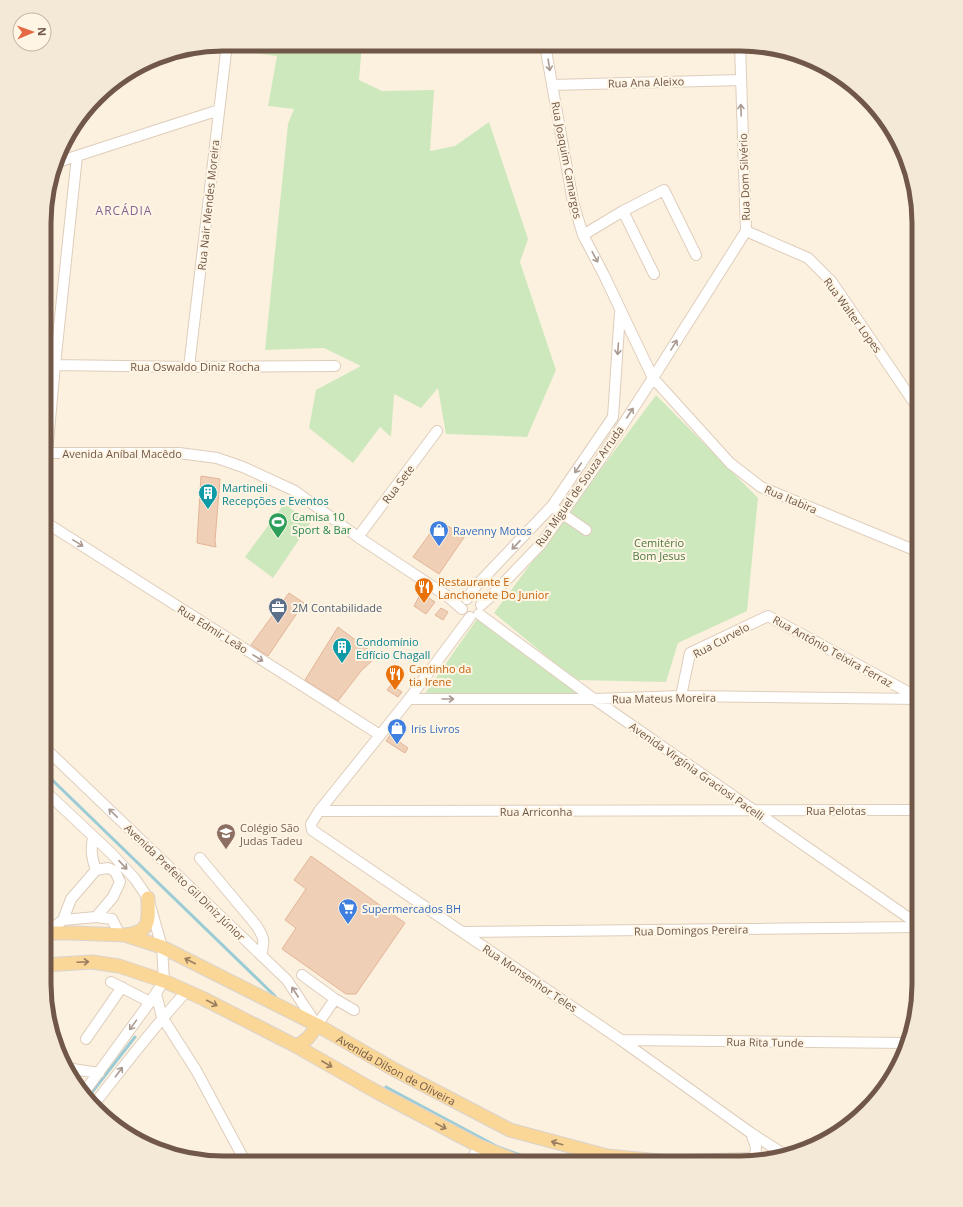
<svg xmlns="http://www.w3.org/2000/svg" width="963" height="1207" viewBox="0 0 963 1207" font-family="'Open Sans',sans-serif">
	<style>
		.green { fill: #cee8be }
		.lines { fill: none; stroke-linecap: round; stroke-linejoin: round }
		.stream { stroke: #9bccd6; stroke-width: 3 }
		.building { fill: #f0cfb7; stroke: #e3b597 }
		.minor-casing { stroke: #dfcdbb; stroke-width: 12 }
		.major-casing { stroke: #dad3cf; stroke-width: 15 }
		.minor { stroke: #fff; stroke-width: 10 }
		.major { stroke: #fad797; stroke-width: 13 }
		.oneway { stroke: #aa9a91 }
		.oneway2 { stroke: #9a7d5f }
		.labels { text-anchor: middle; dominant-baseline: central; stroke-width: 4; stroke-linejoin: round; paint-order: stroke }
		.street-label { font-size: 11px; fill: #715747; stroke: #fff5e4 }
		.culture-label { font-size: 11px; fill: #0d838f; stroke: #fff5e4; text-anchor: start }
		.leisure-label { font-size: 11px; fill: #27864d; stroke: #fff5e4; text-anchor: start }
		.shop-label { font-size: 11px; fill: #366cbe; stroke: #fff5e4; text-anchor: start }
		.park-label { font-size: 11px; fill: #4f7740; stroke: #fff5e4 }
		.food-label { font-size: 11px; fill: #c56008; stroke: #fff5e4; text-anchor: start }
		.service-label { font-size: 11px; fill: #4e5e75; stroke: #fff5e4; text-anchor: start }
		.education-label { font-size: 11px; fill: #785e54; stroke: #fff5e4; text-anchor: start }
		.neighbourhood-label { font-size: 12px; letter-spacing: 1px; fill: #846394; stroke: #fff5e4 }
		.rim { fill: none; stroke: #715747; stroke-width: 5 }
	</style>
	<rect width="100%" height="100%" fill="#fcf1df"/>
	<path class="green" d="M231,44H362L359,80L382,91L434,90L430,151L455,146L489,122L528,239L520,262L556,370L527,437L446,434L438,388L421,408L394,394L391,437L380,427L353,463L309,428L316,390L361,366L324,348L265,350L288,124L294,109L268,106L277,56L230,50Z
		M656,395L758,498L747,611L678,643L666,682L575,680L494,613Z
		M284,504L311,522L273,578L245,557Z
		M477,619L583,695H424Z"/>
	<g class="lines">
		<path class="stream" d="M44,772L275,996
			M386,1087L498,1147L542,1163
			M89,1096L135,1037"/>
	</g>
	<path class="building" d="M201,476L220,479L215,541L216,547L197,543Z
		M439,521L465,536L439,574L413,557Z
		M289,593L304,603L268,656L251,645Z
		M421,593L435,602L426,614L414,606Z
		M441,608L448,612L443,620L435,615Z
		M338,627L377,656L361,671L338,701L305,680Z
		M391,685L402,692L398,697L387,690Z
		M390,735L408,748L405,753L386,741Z
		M311,856L405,923L356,994H346L282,949L296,928L285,920L306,889L294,880Z"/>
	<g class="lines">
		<defs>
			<path id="minor" d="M545,45L573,202L583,235L604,275L653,378L730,463L761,487L919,552
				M552,85L740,80
				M58,162L219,110
				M623,211L654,274
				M746,231L808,258L832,282L919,410
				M583,235L623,211L664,190L696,255
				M55,365L189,367L335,366
				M189,367L227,44
				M45,453H179L217,458L243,467L295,491L358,537L447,596L462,609
				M47,453L55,365L77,156
				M557,510L586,530
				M45,522L380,735
				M358,537L437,431
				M467,599L475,587L552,506L613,417L620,312
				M481,605L489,598L541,544L600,460L653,378L746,231L740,45
				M479,614L594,699L919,925
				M470,617L409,699L319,811L311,824L312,830L621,1040L751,1133L782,1153
				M681,696L690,653L768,616L919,698
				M409,699H594L681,696L919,699
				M44,747L287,980L317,1025L335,999L354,1010
				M44,790L112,854L135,879L148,898L162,947L164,981L150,1002L85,1091
				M319,811L919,810
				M93,836C91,850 91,856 96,870
				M200,858L256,925C264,937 265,941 261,955
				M63,920L71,899L96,870L108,868L115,871L120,882L113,897L96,917
				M50,930L63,920L96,917L112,919L120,935
				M463,932L919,927
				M302,975L335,999
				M111,982L150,1002
				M156,994L162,1017L196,1070L246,1163
				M86,1039L122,987
				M621,1040L909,1043
				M66,1068L99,1073
				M95,1103C125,1065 154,1026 187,991
				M751,1133L756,1147L755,1159
				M372,1163L374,1160
				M470,1163L479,1146"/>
			<g id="major">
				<path d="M126,935C152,932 148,919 148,898"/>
				<path id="s1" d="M44,936L54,933H72L125,935L162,947L317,1025L395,1070L510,1130L607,1156L670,1162L762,1159"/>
				<path d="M44,965L92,962L119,966L164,981L204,999L296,1046L375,1091L479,1146L521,1163"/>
				<path d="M296,1046C307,1041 311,1035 317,1025"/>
			</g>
		</defs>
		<use href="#minor" class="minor-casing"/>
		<use href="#major" class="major-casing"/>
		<use href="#minor" class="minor"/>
		<use href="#major" class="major"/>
	</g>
	<defs><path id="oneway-shaft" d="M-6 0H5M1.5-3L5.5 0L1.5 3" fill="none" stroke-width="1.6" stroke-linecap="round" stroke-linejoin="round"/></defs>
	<g class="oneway">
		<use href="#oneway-shaft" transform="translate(549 65) rotate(81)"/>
		<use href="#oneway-shaft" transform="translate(741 110) rotate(-92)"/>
		<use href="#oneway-shaft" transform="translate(595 257) rotate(62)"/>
		<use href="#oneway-shaft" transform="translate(674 345) rotate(-58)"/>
		<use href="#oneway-shaft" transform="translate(618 349) rotate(94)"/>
		<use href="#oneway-shaft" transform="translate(630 413) rotate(-57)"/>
		<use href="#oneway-shaft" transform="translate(578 468) rotate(124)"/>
		<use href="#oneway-shaft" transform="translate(78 543) rotate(32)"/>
		<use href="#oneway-shaft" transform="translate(516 545) rotate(133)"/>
		<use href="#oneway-shaft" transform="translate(258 658) rotate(32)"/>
		<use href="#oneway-shaft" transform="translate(448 699)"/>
		<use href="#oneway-shaft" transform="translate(113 813) rotate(-136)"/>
		<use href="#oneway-shaft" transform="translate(123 865) rotate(47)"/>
		<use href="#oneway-shaft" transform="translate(295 992) rotate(-123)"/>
		<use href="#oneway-shaft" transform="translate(133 1025) rotate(126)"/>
		<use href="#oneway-shaft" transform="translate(119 1072) rotate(-53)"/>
	</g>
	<g class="oneway2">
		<use href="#oneway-shaft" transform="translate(190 961) rotate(-153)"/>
		<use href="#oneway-shaft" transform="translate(83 962) rotate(-3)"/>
		<use href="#oneway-shaft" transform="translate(212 1003) rotate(27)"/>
		<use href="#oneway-shaft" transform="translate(327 1064) rotate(30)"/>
		<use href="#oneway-shaft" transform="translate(441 1126) rotate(28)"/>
		<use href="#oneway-shaft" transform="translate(557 1143) rotate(-164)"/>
	</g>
	<defs>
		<symbol id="building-pin" viewBox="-11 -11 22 30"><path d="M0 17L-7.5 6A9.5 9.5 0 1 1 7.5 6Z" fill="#0f9aa8" stroke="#fff5e4"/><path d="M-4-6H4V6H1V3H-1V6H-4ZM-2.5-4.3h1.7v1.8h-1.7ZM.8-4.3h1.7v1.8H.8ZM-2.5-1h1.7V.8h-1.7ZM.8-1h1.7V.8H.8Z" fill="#fff"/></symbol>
		<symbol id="stadium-pin" viewBox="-11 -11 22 30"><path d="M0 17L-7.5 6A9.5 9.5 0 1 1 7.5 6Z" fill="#2e9e5b" stroke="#fff5e4"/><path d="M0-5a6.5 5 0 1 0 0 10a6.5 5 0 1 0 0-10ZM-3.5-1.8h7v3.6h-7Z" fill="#fff"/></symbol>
		<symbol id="shop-pin" viewBox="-11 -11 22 30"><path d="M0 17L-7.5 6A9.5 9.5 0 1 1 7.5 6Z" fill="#3f7fe0" stroke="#fff5e4"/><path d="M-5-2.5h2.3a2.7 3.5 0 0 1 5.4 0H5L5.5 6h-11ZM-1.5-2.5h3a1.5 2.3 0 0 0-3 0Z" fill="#fff"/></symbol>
		<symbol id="restaurant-pin" viewBox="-11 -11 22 30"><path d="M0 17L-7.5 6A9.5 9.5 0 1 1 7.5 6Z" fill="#e8710a" stroke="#fff5e4"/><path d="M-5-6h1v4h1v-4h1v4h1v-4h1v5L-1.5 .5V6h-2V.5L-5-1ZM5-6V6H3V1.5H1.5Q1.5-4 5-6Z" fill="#fff"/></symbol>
		<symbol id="office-pin" viewBox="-11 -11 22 30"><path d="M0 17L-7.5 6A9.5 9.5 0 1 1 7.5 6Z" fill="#5c6f8a" stroke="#fff5e4"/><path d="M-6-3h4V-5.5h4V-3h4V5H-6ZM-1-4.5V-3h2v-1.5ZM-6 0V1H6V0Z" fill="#fff"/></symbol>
		<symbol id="school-pin" viewBox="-11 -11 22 30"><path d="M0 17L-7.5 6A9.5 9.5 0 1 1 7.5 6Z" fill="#8d6e63" stroke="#fff5e4"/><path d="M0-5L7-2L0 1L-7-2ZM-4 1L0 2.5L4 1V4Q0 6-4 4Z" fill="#fff"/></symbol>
		<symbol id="supermarket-pin" viewBox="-11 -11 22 30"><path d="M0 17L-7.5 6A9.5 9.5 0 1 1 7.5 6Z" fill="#3f7fe0" stroke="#fff5e4"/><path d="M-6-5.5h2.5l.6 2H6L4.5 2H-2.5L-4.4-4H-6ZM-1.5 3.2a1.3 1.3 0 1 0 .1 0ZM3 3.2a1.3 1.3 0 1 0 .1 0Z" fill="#fff"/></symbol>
	</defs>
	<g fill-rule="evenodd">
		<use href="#building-pin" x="197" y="482" width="22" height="30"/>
		<use href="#stadium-pin" x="267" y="511" width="22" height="30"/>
		<use href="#shop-pin" x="428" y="519" width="22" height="30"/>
		<use href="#restaurant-pin" x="413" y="576" width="22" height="30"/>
		<use href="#office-pin" x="267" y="596" width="22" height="30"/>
		<use href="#building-pin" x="331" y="636" width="22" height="30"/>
		<use href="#restaurant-pin" x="384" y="663" width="22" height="30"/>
		<use href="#shop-pin" x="386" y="717" width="22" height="30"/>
		<use href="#school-pin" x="215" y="822" width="22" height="30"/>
		<use href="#supermarket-pin" x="337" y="897" width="22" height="30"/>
	</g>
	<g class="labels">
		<g class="street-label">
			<text transform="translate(646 82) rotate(-2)">Rua Ana Aleixo</text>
			<text transform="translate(567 160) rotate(79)">Rua Joaquim Camargos</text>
			<text transform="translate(744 177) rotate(-92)">Rua Dom Silvério</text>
			<text transform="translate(208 205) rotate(-84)">Rua Nair Mendes Moreira</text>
			<text transform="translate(853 315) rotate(54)">Rua Walter Lopes</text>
			<text x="195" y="366">Rua Oswaldo Diniz Rocha</text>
			<text x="122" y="453">Avenida Aníbal Macêdo</text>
			<text transform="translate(398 484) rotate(-53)">Rua Sete</text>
			<text transform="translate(579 486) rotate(-55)">Rua Miguel de Souza Arruda</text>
			<text transform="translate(791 499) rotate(23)">Rua Itabira</text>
			<text transform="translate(213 629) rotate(32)">Rua Edmir Leão</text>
			<text transform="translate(721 640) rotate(-28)">Rua Curvelo</text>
			<text transform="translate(833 651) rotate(29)">Rua Antônio Teixira Ferraz</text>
			<text transform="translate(664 698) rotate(-1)">Rua Mateus Moreira</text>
			<text transform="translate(697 771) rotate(35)">Avenida Virgínia Graciosi Pacelli</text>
			<text x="836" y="810">Rua Pelotas</text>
			<text x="536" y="811">Rua Arriconha</text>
			<text transform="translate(185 882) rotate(44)">Avenida Prefeito Gil Diniz Júnior</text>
			<text transform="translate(691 930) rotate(-1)">Rua Domingos Pereira</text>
			<text transform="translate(530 978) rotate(34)">Rua Monsenhor Teles</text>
			<text transform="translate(765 1042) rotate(1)">Rua Rita Tunde</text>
			<text stroke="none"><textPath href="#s1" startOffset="385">Avenida Dilson de Oliveira</textPath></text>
		</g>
		<g class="culture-label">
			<text x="222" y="487">Martineli<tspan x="222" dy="13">Recepções e Eventos</tspan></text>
			<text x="356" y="641">Condomínio<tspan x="356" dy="13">Edfício Chagall</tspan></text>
		</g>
		<g class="leisure-label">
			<text x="292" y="516">Camisa 10<tspan x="292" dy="13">Sport &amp; Bar</tspan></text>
		</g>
		<g class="shop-label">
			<text x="453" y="530">Ravenny Motos</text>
			<text x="411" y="728">Iris Livros</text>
			<text x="362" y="908">Supermercados BH</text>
		</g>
		<g class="park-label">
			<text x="659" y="542">Cemitério<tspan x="659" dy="13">Bom Jesus</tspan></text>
		</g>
		<g class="food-label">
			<text x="438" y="581">Restaurante E<tspan x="438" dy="13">Lanchonete Do Junior</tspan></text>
			<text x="409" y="668">Cantinho da<tspan x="409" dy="13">tia Irene</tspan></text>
		</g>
		<g class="service-label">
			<text x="292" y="607">2M Contabilidade</text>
		</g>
		<g class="education-label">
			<text x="240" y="827">Colégio São<tspan x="240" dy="13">Judas Tadeu</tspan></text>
		</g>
		<g class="neighbourhood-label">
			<text x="124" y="210">ARCÁDIA</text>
		</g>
	</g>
	<path d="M0 0H963V1207H0ZM223 51H740A172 172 0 0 1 912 223V984A172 172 0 0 1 740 1156H223A172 172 0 0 1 51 984V223A172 172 0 0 1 223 51Z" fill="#f4e8d7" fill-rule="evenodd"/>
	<path class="rim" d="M223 51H740A172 172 0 0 1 912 223V984A172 172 0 0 1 740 1156H223A172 172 0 0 1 51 984V223A172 172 0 0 1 223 51Z"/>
	<g transform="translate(32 32) rotate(88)"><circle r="19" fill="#fff5e4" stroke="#c6b6a5"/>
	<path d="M0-3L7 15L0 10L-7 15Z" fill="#e56a44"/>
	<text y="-6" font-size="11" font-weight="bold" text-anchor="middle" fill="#715747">N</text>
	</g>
</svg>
